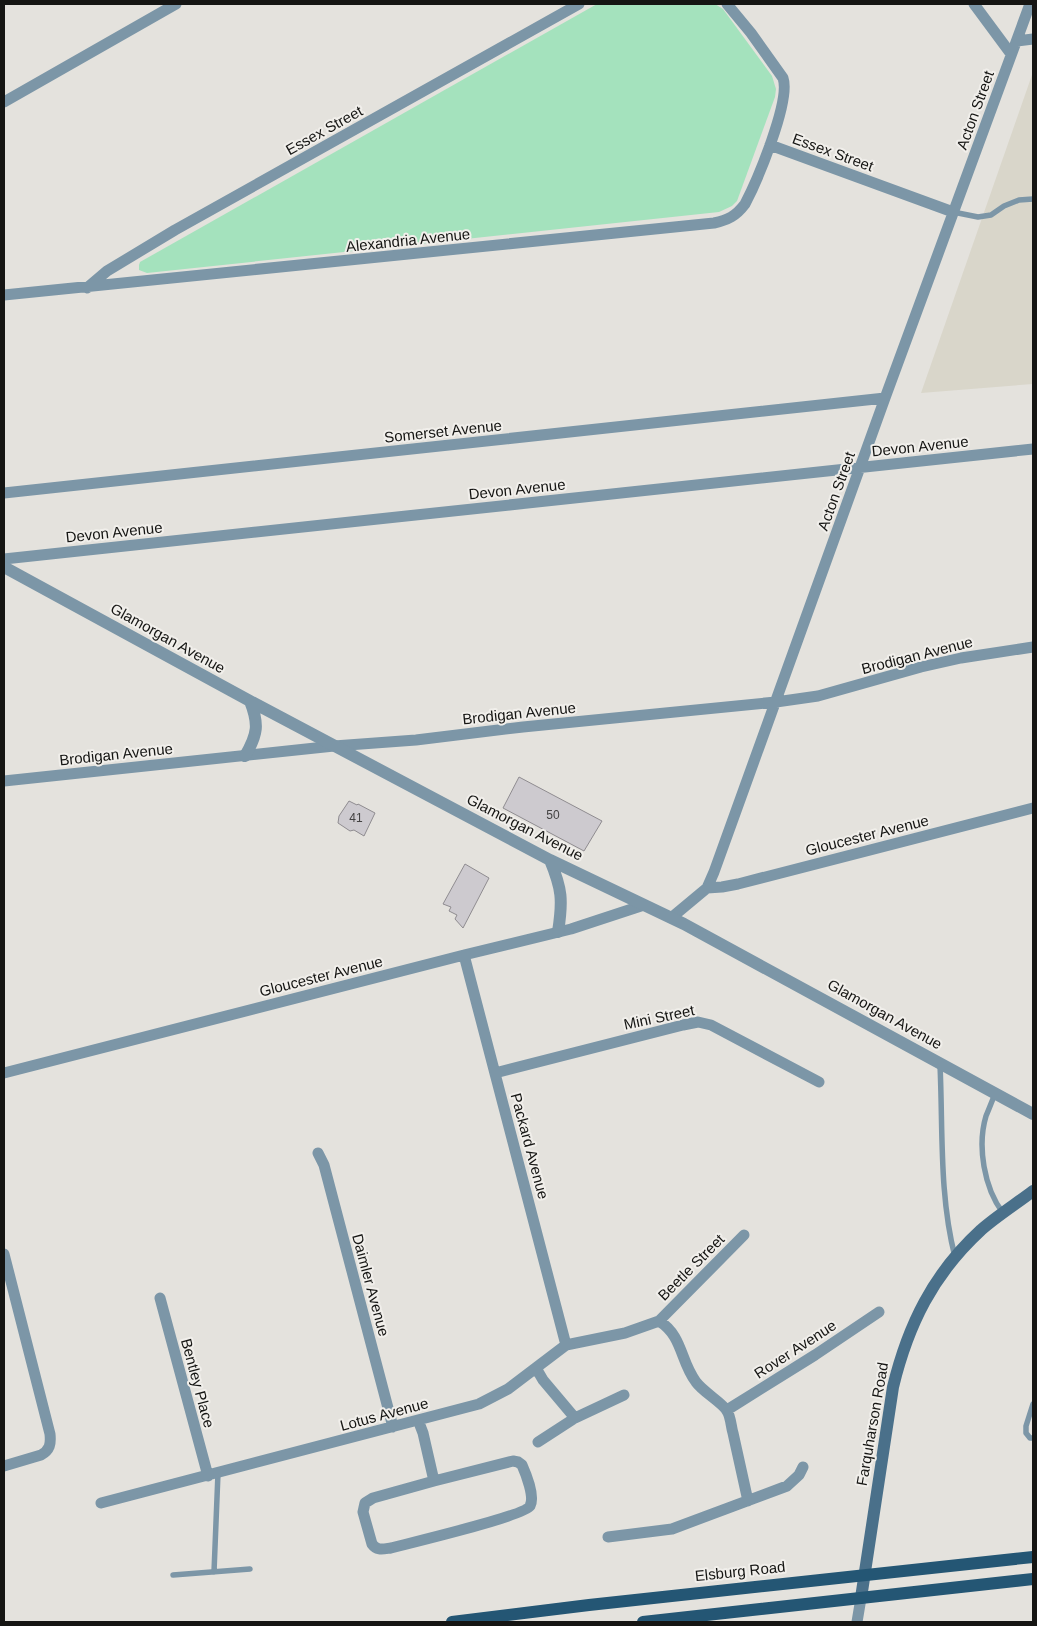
<svg xmlns="http://www.w3.org/2000/svg" width="1037" height="1626" viewBox="0 0 1037 1626" font-family="Helvetica,sans-serif">
	<style>
		.built { fill: #d9d6ca }
		.green { fill: #a4e2bd }
		.building { fill: #cdcacf; stroke: #8f8c90 }
		.lines { fill: none; stroke-linecap: round; stroke-linejoin: round }
		.service { stroke: #7c96a7; stroke-width: 5.5 }
		.minor { stroke: #7c96a7; stroke-width: 11 }
		.tertiary { stroke: #7c96a7; stroke-width: 12 }
		.secondary { stroke: #4a708a; stroke-width: 12 }
		.primary { stroke: #245674; stroke-width: 12 }
		.labels { text-anchor: middle; dominant-baseline: central; stroke-width: 4; stroke-linejoin: round; paint-order: stroke }
		.number-label { font-size: 12px; fill: #434242 }
		.street-label { font-size: 15px; fill: #151513; stroke: #f1efeb }
	</style>
	<rect width="100%" height="100%" fill="#e4e2dd"/>
	<path class="built" d="M1033,72V384L921,393Z"/>
	<path class="green" d="M597,4H715L723,9L772,76L776,89L775,97L737,201L732,206L719,212L147,273L139,270V265L140,262Z"/>
	<path class="building" d="M519,777L602,821L584,851L503,808Z
		M349,801L357,805L358,804L375,813L364,836L354,830L350,831L338,823L339,816Z
		M465,864L489,878L463,928L455,919L457,915L449,911L451,907L443,904Z"/>
	<g class="lines">
		<path class="service" d="M953,212L978,217L991,215L1004,206L1019,200L1033,199
			M940,1065C943,1129 939,1195 955,1257
			M995,1094C992,1101 989,1109 986,1116C977,1146 984,1188 1003,1213
			M1033,1404L1026,1426V1433L1030,1438H1033
			M214,1572L218,1473
			M173,1575L250,1569"/>
		<path class="minor" d="M974,4L1011,54
			M1017,41L1033,39
			M4,102L176,4
			M770,145L953,212
			M87,288L107,271L175,230L579,4
			M4,295L714,223C728,220 736,216 745,204C757,181 791,101 783,78L751,33L727,4
			M4,493L885,398
			M4,559L1033,449
			M4,781L334,746L416,740L523,727L776,702L818,696L921,667L961,658L1033,647
			M707,888L722,887L738,884L1033,808
			M671,918L707,888L714,872L885,398L1030,4
			M464,955L566,1345
			M4,1073L464,955L571,929L644,905
			M495,1073L683,1025L698,1022L711,1025L819,1082
			M318,1153L324,1165L393,1427
			M4,1254L50,1434C51,1444 50,1450 41,1455L4,1466
			M160,1298L208,1476
			M659,1321C683,1336 680,1361 696,1382C703,1392 723,1403 727,1411C731,1417 731,1427 733,1433C738,1456 743,1479 748,1501
			M536,1368L543,1380L575,1418
			M727,1410L815,1355L879,1312
			M418,1420L423,1433L434,1481L513,1461L518,1462L522,1465C526,1474 535,1497 530,1506C524,1516 410,1543 391,1548C383,1549 377,1551 372,1544L363,1512L365,1503L373,1498L434,1481
			M538,1442L575,1418L624,1395
			M101,1503L479,1404L508,1389L566,1345L625,1333L659,1321L744,1235
			M608,1537L672,1529L787,1486L799,1475L803,1467
			M857,1622L861,1598"/>
		<path class="tertiary" d="M4,567L250,701L550,860L684,924L1033,1114
			M245,756C258,734 259,724 250,701
			M550,860C562,889 563,900 558,932"/>
		<path class="secondary" d="M861,1598L893,1387C908,1325 933,1274 981,1230C997,1216 1016,1204 1033,1191"/>
		<path class="primary" d="M452,1622L589,1605L1033,1557
			M643,1622L1033,1579"/>
	</g>
	<g class="labels">
		<g class="number-label">
			<text x="553" y="815">50</text>
			<text x="356" y="818">41</text>
		</g>
		<g class="street-label">
			<text transform="translate(975 110) rotate(-70)">Acton Street</text>
			<text transform="translate(324 130) rotate(-29)">Essex Street</text>
			<text transform="translate(833 152) rotate(20)">Essex Street</text>
			<text transform="translate(408 240) rotate(-6)">Alexandria Avenue</text>
			<text transform="translate(443 431) rotate(-6)">Somerset Avenue</text>
			<text transform="translate(920 446) rotate(-6)">Devon Avenue</text>
			<text transform="translate(517 489) rotate(-6)">Devon Avenue</text>
			<text transform="translate(836 491) rotate(-70)">Acton Street</text>
			<text transform="translate(114 532) rotate(-6)">Devon Avenue</text>
			<text transform="translate(168 638) rotate(29)">Glamorgan Avenue</text>
			<text transform="translate(917 655) rotate(-14)">Brodigan Avenue</text>
			<text transform="translate(519 713) rotate(-6)">Brodigan Avenue</text>
			<text transform="translate(116 754) rotate(-6)">Brodigan Avenue</text>
			<text transform="translate(525 827) rotate(27)">Glamorgan Avenue</text>
			<text transform="translate(867 835) rotate(-14)">Gloucester Avenue</text>
			<text transform="translate(321 976) rotate(-14)">Gloucester Avenue</text>
			<text transform="translate(885 1014) rotate(29)">Glamorgan Avenue</text>
			<text transform="translate(659 1017) rotate(-12)">Mini Street</text>
			<text transform="translate(530 1146) rotate(75)">Packard Avenue</text>
			<text transform="translate(691 1267) rotate(-45)">Beetle Street</text>
			<text transform="translate(371 1285) rotate(75)">Daimler Avenue</text>
			<text transform="translate(795 1349) rotate(-33)">Rover Avenue</text>
			<text transform="translate(198 1383) rotate(75)">Bentley Place</text>
			<text transform="translate(384 1414) rotate(-15)">Lotus Avenue</text>
			<text transform="translate(872 1424) rotate(-80)">Farquharson Road</text>
			<text transform="translate(740 1571) rotate(-6)">Elsburg Road</text>
		</g>
	</g>
	<rect width="1037" height="1626" fill="none" stroke="#151513" stroke-width="10"/>
</svg>
